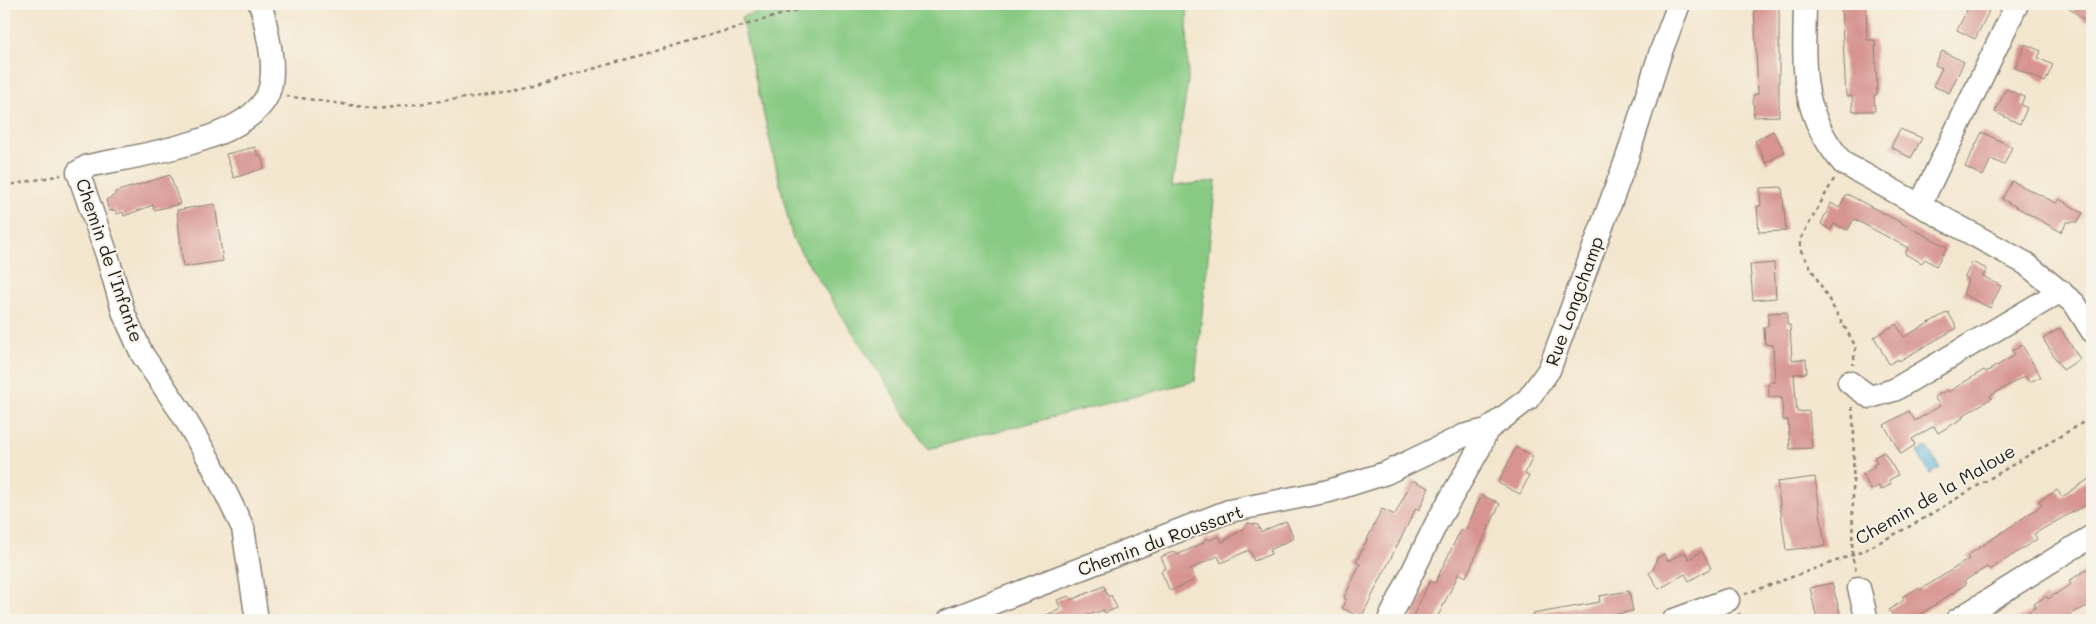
<svg xmlns="http://www.w3.org/2000/svg" width="2096" height="624" viewBox="0 0 2096 624" font-family="Mali,sans-serif">
	<style>
		.green { fill: #88ca83; stroke: #527350 }
		.water { fill: #5fb5dc; stroke: #3e687c }
		.building { fill: #d79491 }
		.lines { fill: none; stroke-linecap: round; stroke-linejoin: round }
		.minor-casing { stroke: #888175; stroke-width: 25 }
		.path { stroke: #888175; stroke-width: 2.5; stroke-dasharray: 4 4; stroke-linecap: butt }
		.minor { stroke: #fff; stroke-width: 22 }
		.labels { text-anchor: middle; dominant-baseline: central; stroke-width: 4; stroke-linejoin: round; paint-order: stroke }
		.street-label { font-size: 18px; fill: #1c1c1c; stroke: #f7f3e8 }
	</style>
	<rect width="100%" height="100%" fill="#f7f3e8"/>
	<filter id="ink" filterUnits="userSpaceOnUse"><feTurbulence type="fractalNoise" baseFrequency=".02" numOctaves="2"/><feDisplacementMap in="SourceGraphic" scale="10" xChannelSelector="R" yChannelSelector="G"/><feConvolveMatrix kernelMatrix="1 2 1 2 8 2 1 2 1" color-interpolation-filters="sRGB"/></filter>
	<filter id="wash" filterUnits="userSpaceOnUse"><feTurbulence type="fractalNoise" baseFrequency=".0096" numOctaves="4" result="noise"/><feDisplacementMap in="SourceGraphic" scale="20" xChannelSelector="R" yChannelSelector="G"/><feGaussianBlur stdDeviation="1.12" result="paint"/><feColorMatrix in="noise" values="0 0 0 0 0 0 0 0 0 0 0 0 0 0 0 0 0 1.4 0 .05"/><feComposite in="paint" operator="in"/></filter>
	<g filter="url(#wash)">
		<rect width="100%" height="100%" fill="#f3e6ce"/>
		<path class="green" d="M784,4H1187L1188,82L1172,186L1216,181L1195,381L928,449L793,240L741,17Z"/>
		<path class="water" d="M1927,447L1940,468L1930,474L1917,452Z"/>
		<g id="blocks">
			<path class="building" d="M1754,4H1779V116L1754,117L1753,95L1758,94Z
				M1841,4H1866L1867,40H1875L1877,95H1874L1875,111H1853L1852,96H1846Z
				M1970,4L1989,11L1975,39L1957,30Z
				M2065,4H2092V14L2086,22Z
				M2025,44L2041,51L2038,58L2053,65L2045,82L2015,68Z
				M1942,51L1964,62L1949,93L1933,86L1942,68L1935,65Z
				M2006,89L2024,97L2021,105L2027,108L2020,124L1995,112Z
				M1900,129L1922,138L1911,158L1891,147Z
				M1773,131L1785,152L1766,163L1755,141Z
				M1982,132L2012,147L2004,165L1991,159L1983,176L1965,167Z
				M255,147L258,156L261,155L264,168L234,178L226,154Z
				M170,175L180,204L154,210L153,205L124,216L123,212L117,214L115,210L109,211L106,200L115,195V192Z
				M2012,181L2056,203L2059,199L2083,213L2077,222H2067L2061,232L2002,199Z
				M1782,187L1786,231L1759,232L1757,206H1761L1760,188Z
				M1847,194L1947,247L1936,266L1925,259L1922,263L1905,254L1908,248L1854,219L1848,230L1834,224L1831,230L1821,224L1831,203L1839,208Z
				M215,204L223,261L183,267L177,210Z
				M1972,262L1987,269L1983,276L2001,286L1990,308L1963,294L1968,279L1965,277Z
				M1774,263L1776,298L1753,300L1750,265Z
				M1787,312V325H1790L1792,360L1806,359L1807,373L1794,374L1797,412L1809,411L1812,448L1790,449L1788,420H1783L1782,398L1769,397L1768,382H1775L1773,345L1765,344L1764,327L1768,326V313Z
				M1948,312L1957,328L1899,361L1898,359L1889,364L1874,337L1896,324L1904,337Z
				M2060,328L2080,359L2063,370L2043,339Z
				M2022,345L2041,377L2029,382L2025,376L1990,396L1992,398L1962,416L1963,418L1938,433L1934,426L1912,439L1915,445L1901,454L1884,425L1909,411L1915,421L1940,406L1934,397L1947,390L1948,392L1984,370L1986,372L2015,355L2012,351Z
				M1516,447L1533,456L1525,474L1529,476L1520,494L1498,483Z
				M1884,452L1898,475L1889,480L1891,484L1881,490L1879,486L1871,490L1863,474L1874,467L1873,465L1877,462L1874,457Z
				M1815,477L1825,546L1786,550L1777,482Z
				M2092,477V501L2034,534L2037,539L1990,570L1987,567L1964,581L1966,584L1912,620H1896L1889,610L1904,600L1902,597L1918,588L1920,590L1969,559L1967,556L2035,510L2042,505L2039,501L2057,490L2062,497Z
				M1412,480L1429,488L1419,510L1416,508L1361,618L1342,608L1346,599L1344,598L1360,564L1356,562L1382,509L1395,515Z
				M1482,495L1500,504L1466,577L1459,573L1436,620H1411L1430,581L1435,583L1461,529L1465,531Z
				M1286,521L1294,538L1270,550L1271,554L1254,561L1249,550L1221,563L1218,556L1190,569L1195,580L1170,591L1161,571L1166,568L1161,557L1175,551L1177,555L1203,543L1206,538L1210,540L1219,536L1222,542L1242,530L1248,523L1258,525L1261,532Z
				M1702,551L1711,568L1689,581L1685,574L1659,589L1649,573L1653,570L1657,558L1664,554L1668,561L1685,552L1689,559Z
				M2092,566V604L2058,620H2016L2036,607L2034,604L2046,596L2048,599L2071,584L2069,581Z
				M1832,583L1842,620H1817L1810,588Z
				M1104,586L1108,597L1111,595L1117,608L1105,613L1104,610L1073,620H1034L1061,609L1057,600L1069,596L1071,600Z
				M1629,591L1633,611L1585,620H1533V614L1600,602L1599,596Z"/>
		</g>
	</g>
	<g filter="url(#ink)">
		<use href="#blocks" fill-opacity="0" stroke="#888175" stroke-width="1"/>
		<g class="lines">
			<defs>
				<path id="minor" d="M1805,4C1804,67 1799,112 1843,163L2025,263L2075,304L2092,331
					M1920,205L2017,4
					M1849,382L1870,397L1894,390L2061,291
					M1859,588L1867,620
					M257,620L243,528L211,463L181,412L142,354L124,314L107,255L78,172L88,166C134,156 247,142 268,94C275,76 272,55 268,37C266,26 264,14 260,4
					M949,620L1229,511L1329,491L1386,473L1463,436L1487,430
					M1389,620L1436,524L1479,449L1487,430L1528,399L1549,370L1627,158L1660,54L1679,4
					M1674,620L1728,600
					M1957,620L2092,536"/>
			</defs>
			<use href="#minor" class="minor-casing"/>
			<path class="path" d="M286,96L378,109L513,92L818,4
				M1834,179L1800,240V249L1856,347L1853,365
				M4,186L61,175
				M1852,407L1854,430L1852,556L1856,571
				M1745,594L1861,552L1916,523L2092,417
				M1739,613L1740,620"/>
			<use href="#minor" class="minor"/>
		</g>
	</g>
	<g class="labels">
		<g class="street-label">
			<text transform="translate(110 260) rotate(71)">Chemin de l'Infante</text>
			<text transform="translate(1574 301) rotate(-70)">Rue Longchamp</text>
			<text transform="translate(1935 494) rotate(-30)">Chemin de la Maloue</text>
			<text transform="translate(1160 540) rotate(-20)">Chemin du Roussart</text>
		</g>
	</g>
	<rect width="2096" height="624" fill="none" stroke="#f7f3e8" stroke-width="20"/>
</svg>
